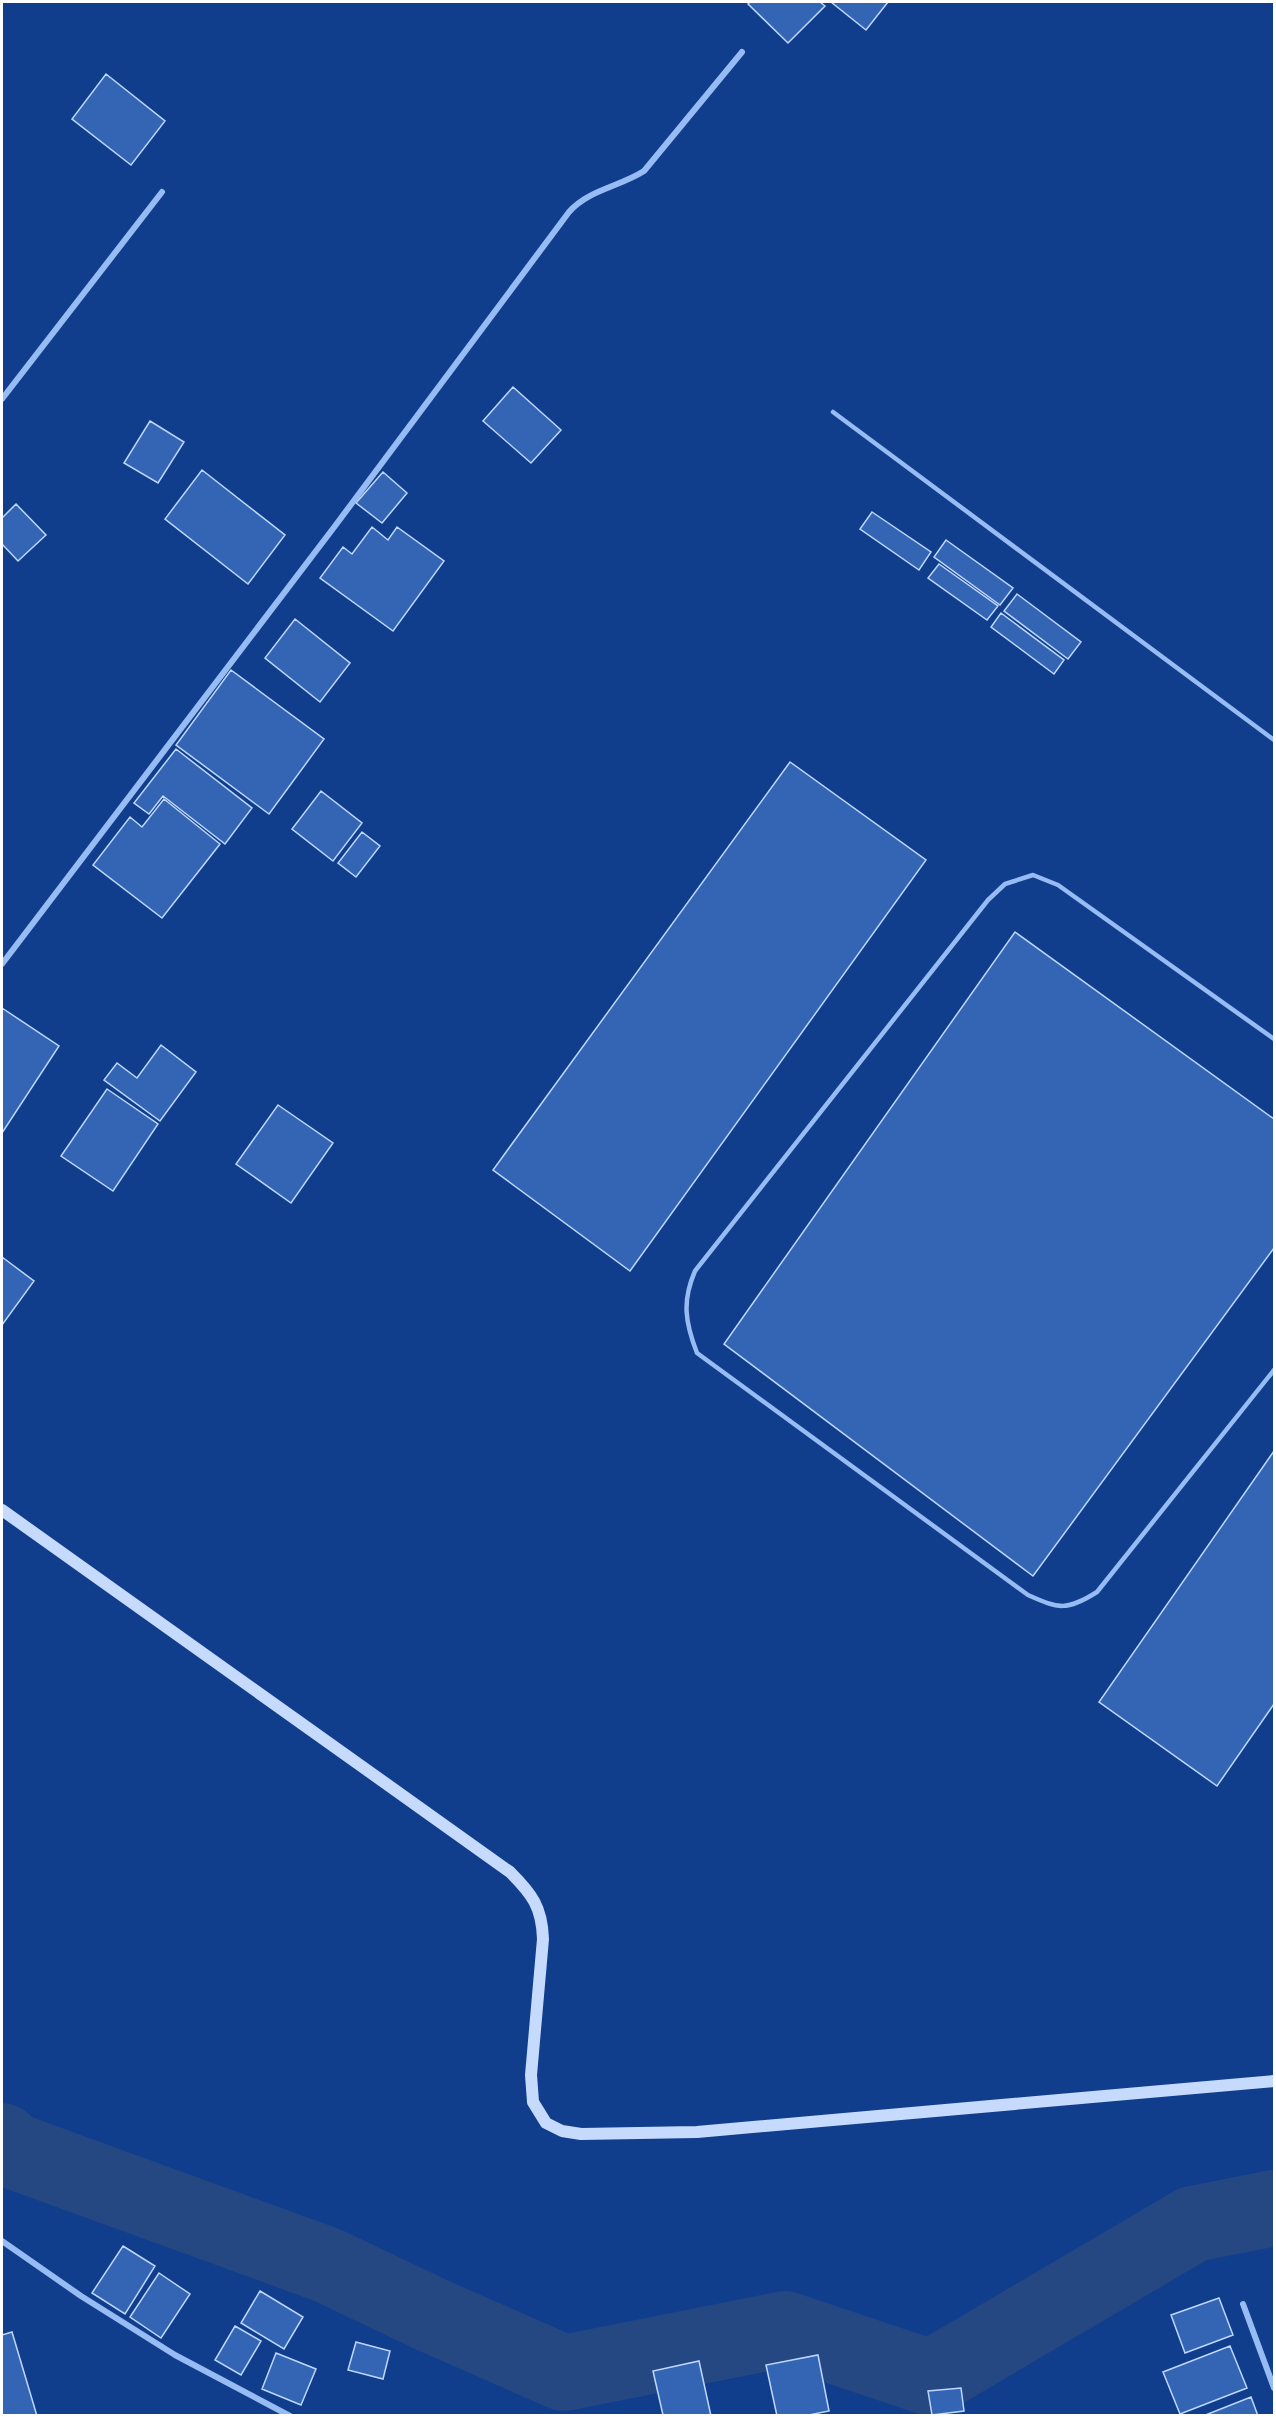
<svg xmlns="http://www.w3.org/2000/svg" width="1276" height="2417" viewBox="0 0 1276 2417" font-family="Commissioner,sans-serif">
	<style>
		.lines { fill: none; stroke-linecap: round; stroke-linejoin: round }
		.river { stroke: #254883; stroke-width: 76 }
		.building { fill: #3465b5; stroke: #bed7fd; stroke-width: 1.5 }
		.lane { stroke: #97bbf3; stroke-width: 4.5 }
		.street { stroke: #97bbf3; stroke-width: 6 }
		.secondary { stroke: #c6dafd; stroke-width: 12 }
	</style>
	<rect width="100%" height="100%" fill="#103e8d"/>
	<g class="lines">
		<path class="river" d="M2,2141L11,2150L327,2265L432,2315L564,2373L785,2329L931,2378L1193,2224L1274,2208"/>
	</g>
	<path class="building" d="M750,2H820L825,6L788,43L748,4Z
		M831,2H888L866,30Z
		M106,74L165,121L131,165L72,119Z
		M513,387L561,430L531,463L483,421Z
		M150,421L184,442L158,483L124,463Z
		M202,470L285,535L248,584L165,519Z
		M383,472L407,493L382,523L356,503Z
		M16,504L46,535L18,561L2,544V518Z
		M872,512L931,552L919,570L860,529Z
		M372,527L388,540L397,527L444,561L393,631L320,578L343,547L352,554Z
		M946,540L1013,588L1000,605L934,557Z
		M939,564L998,606L987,620L928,578Z
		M1017,594L1081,642L1068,659L1004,611Z
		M1001,613L1064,660L1054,674L991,627Z
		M295,619L350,663L320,702L265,658Z
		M231,670L324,739L269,814L176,745Z
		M176,749L252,808L225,844L163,796L149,814L134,803Z
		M790,762L926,860L630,1271L493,1170Z
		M321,791L362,823L333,861L292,829Z
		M164,799L220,844L162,918L93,865L130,817L142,827Z
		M362,832L380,846L356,877L338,863Z
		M1015,932L1274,1119V1248L1033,1576L724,1344Z
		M2,1008L59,1046L2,1133Z
		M161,1045L196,1072L160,1121L104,1080L117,1063L137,1078Z
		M107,1089L158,1124L113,1191L61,1156Z
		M278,1105L333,1143L291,1203L236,1164Z
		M2,1257L34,1281L2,1325Z
		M1274,1451V1704L1217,1786L1099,1702Z
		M123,2246L155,2266L125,2314L92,2293Z
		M159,2273L190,2294L161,2338L130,2317Z
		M260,2291L303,2317L284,2349L241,2323Z
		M1219,2298L1233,2335L1185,2353L1171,2315Z
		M235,2326L261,2341L241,2375L215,2360Z
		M12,2332L37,2416H2V2335Z
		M356,2342L390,2351L383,2379L348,2370Z
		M1230,2346L1247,2388L1180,2414L1163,2372Z
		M276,2353L316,2369L301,2405L262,2389Z
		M818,2355L829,2411L804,2416H777L766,2365Z
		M699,2361L711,2416H660L663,2415L653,2371Z
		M961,2388L964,2411L932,2415L928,2391Z
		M1251,2397L1258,2416H1203Z"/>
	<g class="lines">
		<path class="lane" d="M833,412L1274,740
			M1274,1039L1058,885L1033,875L1005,884L988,900L695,1271C682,1301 685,1322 697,1353L1028,1595C1059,1609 1067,1611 1097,1592L1274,1370"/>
		<path class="street" d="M2,399L162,192
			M2,964L335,526L569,212C588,190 619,187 644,171L742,52
			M2,2241L81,2296L175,2355L290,2416
			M1243,2304L1274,2388"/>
		<path class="secondary" d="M2,1510L510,1872C532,1894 542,1907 543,1939L531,2075L533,2102L546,2123L562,2131L581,2134L697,2132L1274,2081"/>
	</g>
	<rect width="1276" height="2417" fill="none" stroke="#ffffff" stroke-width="6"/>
</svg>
